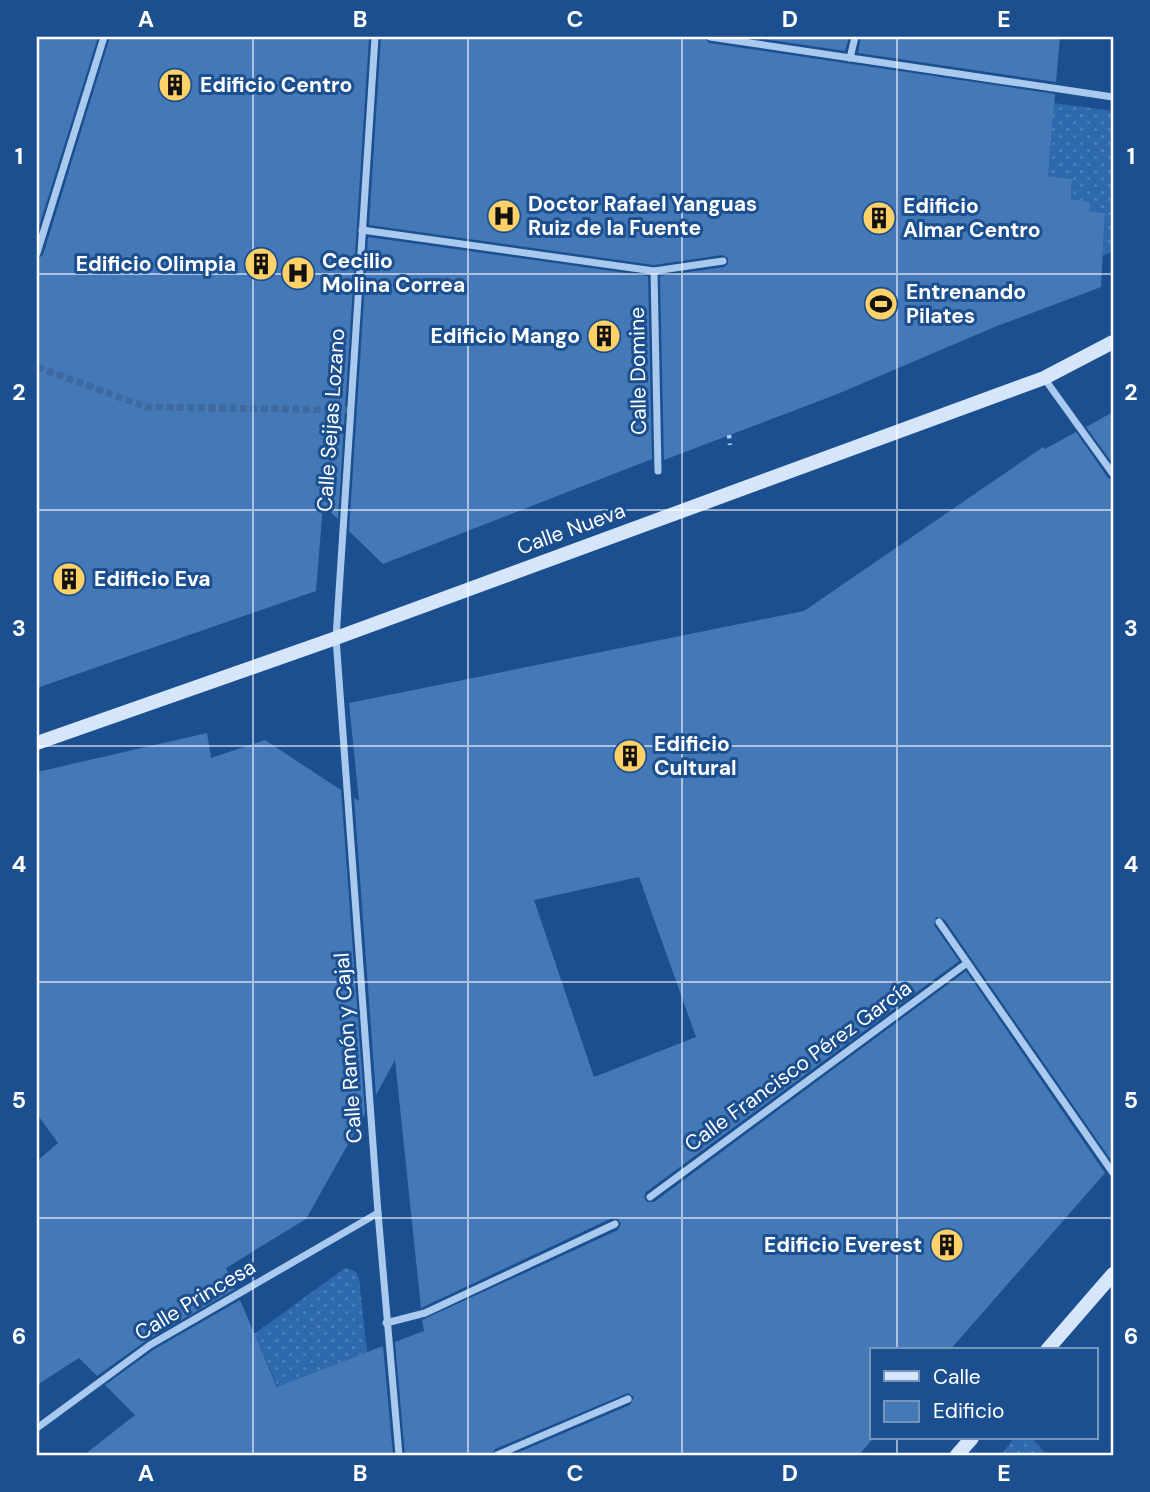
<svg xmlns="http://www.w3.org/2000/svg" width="1150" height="1492" viewBox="0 0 1150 1492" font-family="'DM Sans',sans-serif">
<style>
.grass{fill:url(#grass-dots)}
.building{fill:#4478b7;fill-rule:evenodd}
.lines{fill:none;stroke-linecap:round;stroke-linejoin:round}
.street-tunnel{stroke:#3d69a0;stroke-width:7;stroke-dasharray:7 3.5;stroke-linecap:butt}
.path{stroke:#a9c9ee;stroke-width:4.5;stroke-dasharray:3.5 5;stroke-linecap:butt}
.street{stroke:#a9c9ee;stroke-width:7}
.secondary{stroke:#d6e6fa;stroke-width:14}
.grid{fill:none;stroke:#fff;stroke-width:2;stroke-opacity:0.55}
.labels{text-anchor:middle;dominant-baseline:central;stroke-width:6;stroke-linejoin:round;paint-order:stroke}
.poi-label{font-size:21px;font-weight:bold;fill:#fff;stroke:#1b4f8f;text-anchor:start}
.street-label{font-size:21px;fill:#fff;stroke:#1b4f8f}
.neatline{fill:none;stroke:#fff;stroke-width:2.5}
.grid-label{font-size:23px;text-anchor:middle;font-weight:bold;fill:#fff}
</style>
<defs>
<pattern id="grass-dots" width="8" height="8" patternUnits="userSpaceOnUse" patternTransform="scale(1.75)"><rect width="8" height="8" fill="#2e69ad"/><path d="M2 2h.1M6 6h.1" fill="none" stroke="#4d80b9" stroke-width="1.8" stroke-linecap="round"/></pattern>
</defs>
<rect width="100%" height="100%" fill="#1b4f8f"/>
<g class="grass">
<path d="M 1054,103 L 1113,111 L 1113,251 L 1103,256 L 1105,213 L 1089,211 L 1089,202 L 1071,199 L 1072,179 L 1048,176 Z"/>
<path d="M 345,1268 L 355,1271 L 359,1278 L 367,1352 L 278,1387 L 254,1334 Z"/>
<path d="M 1014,1438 L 1032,1438 L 1047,1455 L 1001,1455 Z"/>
</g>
<g class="building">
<path d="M 37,37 L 98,37 L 37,233 Z"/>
<path d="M 110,37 L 369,37 L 338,519 L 323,505 L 316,591 L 37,688 L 37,259 L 43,255 Z"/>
<path d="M 381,37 L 704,37 L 709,43 L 1055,94 L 1048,176 L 1072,179 L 1071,199 L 1089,202 L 1089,211 L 1105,213 L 1101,287 L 997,326 L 835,395 L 664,460 L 660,276 L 724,267 L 728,264 L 728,258 L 722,255 L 654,265 L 369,225 Z"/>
<path d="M 750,37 L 849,37 L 845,51 Z"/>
<path d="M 861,37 L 1060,37 L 1056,82 L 858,53 Z"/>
<path d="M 368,237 L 648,276 L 652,459 L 383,564 L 349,531 Z"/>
<path d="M 1113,412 L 1113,464 L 1086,427 Z"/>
<path d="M 1076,432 L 1108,478 L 1113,480 L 1113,1163 L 944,919 L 936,917 L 934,925 L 959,961 L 646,1192 L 644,1197 L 647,1202 L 654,1202 L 966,971 L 1105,1173 L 950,1350 L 872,1350 L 872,1440 L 859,1455 L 512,1455 L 630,1405 L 634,1397 L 628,1393 L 495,1449 L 491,1455 L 405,1455 L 395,1342 L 424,1331 L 422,1320 L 618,1230 L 621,1224 L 618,1219 L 612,1218 L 421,1308 L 395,1060 L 376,1095 L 354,798 L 359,801 L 349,703 L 804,611 L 1043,447 L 1045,449 ZM 639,877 L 696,1037 L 594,1077 L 534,900 Z"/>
<path d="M 207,733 L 211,758 L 265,740 L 341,790 L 365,1114 L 306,1219 L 226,1268 L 235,1289 L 147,1340 L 97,1376 L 79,1358 L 37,1385 L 37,1161 L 58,1143 L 37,1114 L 37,772 Z"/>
<path d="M 240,1300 L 277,1387 L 383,1346 L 393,1455 L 84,1455 L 135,1415 L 105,1385 L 153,1350 Z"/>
</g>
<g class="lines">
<path class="street-tunnel" d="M 37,367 L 146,407 L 349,410"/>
<path class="path" d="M 729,435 L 730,445"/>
<g class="street">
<path d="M 375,37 L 336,638 L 378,1213 L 399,1455"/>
<path d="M 710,37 L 1113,97"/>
<path d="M 850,58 L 855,37"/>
<path d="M 362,230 L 654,271 L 723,261"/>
<path d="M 37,253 L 104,37"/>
<path d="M 654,271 L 658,471"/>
<path d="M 1044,378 L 1113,474"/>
<path d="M 939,922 L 1113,1173"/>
<path d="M 650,1197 L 967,963"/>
<path d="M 386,1323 L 425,1313 L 615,1224"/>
<path d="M 37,1428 L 150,1345 L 378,1213"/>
<path d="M 497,1455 L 628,1399"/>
</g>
<g class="secondary">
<path d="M 37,743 L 336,638 L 1044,378 L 1113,342"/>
<path d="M 1047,1350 L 1113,1274"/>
<path d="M 957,1455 L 972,1438"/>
</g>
</g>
<path class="grid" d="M 253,37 L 253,1455M 468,37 L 468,1455M 682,37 L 682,1455M 897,37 L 897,1350M 37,274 L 1113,274M 37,510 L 1113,510M 37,746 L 1113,746M 37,982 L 1113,982M 37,1218 L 1113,1218M 897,1438 L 897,1455"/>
<defs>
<symbol id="building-disc" viewBox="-11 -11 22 22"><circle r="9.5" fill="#ffd166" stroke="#1b4f8f"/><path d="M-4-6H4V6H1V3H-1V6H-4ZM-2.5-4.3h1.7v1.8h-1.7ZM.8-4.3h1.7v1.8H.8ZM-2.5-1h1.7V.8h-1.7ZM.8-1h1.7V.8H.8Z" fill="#111"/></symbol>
<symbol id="hospital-disc" viewBox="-11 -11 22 22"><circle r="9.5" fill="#ffd166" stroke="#1b4f8f"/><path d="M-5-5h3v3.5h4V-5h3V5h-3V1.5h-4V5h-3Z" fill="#111"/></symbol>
<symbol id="stadium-disc" viewBox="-11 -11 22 22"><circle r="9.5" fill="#ffd166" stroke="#1b4f8f"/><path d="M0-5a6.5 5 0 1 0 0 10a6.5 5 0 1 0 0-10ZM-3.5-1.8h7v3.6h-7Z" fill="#111"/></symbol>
</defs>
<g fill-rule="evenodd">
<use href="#building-disc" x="156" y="66" width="38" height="38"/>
<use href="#hospital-disc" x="485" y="197" width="38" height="38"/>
<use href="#building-disc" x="860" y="199" width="38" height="38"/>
<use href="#building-disc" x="242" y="245" width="38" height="38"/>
<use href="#hospital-disc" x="279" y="254" width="38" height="38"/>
<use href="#stadium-disc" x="862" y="285" width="38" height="38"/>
<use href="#building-disc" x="585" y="317" width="38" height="38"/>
<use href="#building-disc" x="50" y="560" width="38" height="38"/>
<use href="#building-disc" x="611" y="737" width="38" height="38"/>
<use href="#building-disc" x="928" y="1226" width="38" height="38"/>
</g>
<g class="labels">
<g class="poi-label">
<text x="200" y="85">Edificio Centro</text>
<text x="528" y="204">Doctor Rafael Yanguas<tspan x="528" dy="24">Ruiz de la Fuente</tspan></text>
<text x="903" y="206">Edificio<tspan x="903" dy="24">Almar Centro</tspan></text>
<text x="322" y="261">Cecilio<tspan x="322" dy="24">Molina Correa</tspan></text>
<text x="236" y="264" text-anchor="end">Edificio Olimpia</text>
<text x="906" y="292">Entrenando<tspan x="906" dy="24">Pilates</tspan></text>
<text x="580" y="336" text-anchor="end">Edificio Mango</text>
<text x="94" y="579">Edificio Eva</text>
<text x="654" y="744">Edificio<tspan x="654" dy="24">Cultural</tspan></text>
<text x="922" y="1245" text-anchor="end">Edificio Everest</text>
</g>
<g class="street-label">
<text transform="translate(638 371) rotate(-91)">Calle Domine</text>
<text transform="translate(331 420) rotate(-86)">Calle Seijas Lozano</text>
<text transform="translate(571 529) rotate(-20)">Calle Nueva</text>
<text transform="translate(348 1048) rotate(-94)">Calle Ramón y Cajal</text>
<text transform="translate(798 1066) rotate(-36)">Calle Francisco Pérez García</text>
<text transform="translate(195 1300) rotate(-31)">Calle Princesa</text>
</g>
</g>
<rect width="1150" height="1492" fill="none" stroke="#1b4f8f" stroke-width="77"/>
<rect x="870" y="1348" width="228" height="91" fill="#1b4f8f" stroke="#7695bc" stroke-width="2"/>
<rect x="884" y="1371" width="35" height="10" fill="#d6e6fa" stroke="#7695bc" stroke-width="2"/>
<text x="933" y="1384" font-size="21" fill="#ffffff">Calle</text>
<rect x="884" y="1401" width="35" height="21" fill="#4478b7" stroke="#7695bc" stroke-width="2"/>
<text x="933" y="1418" font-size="21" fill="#ffffff">Edificio</text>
<rect x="38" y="38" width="1074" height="1416" class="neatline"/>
<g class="grid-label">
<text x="146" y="27">A</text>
<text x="360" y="27">B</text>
<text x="575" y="27">C</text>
<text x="790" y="27">D</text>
<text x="1004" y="27">E</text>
<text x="19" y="164">1</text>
<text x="1131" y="164">1</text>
<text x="19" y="400">2</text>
<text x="1131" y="400">2</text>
<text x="19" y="636">3</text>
<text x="1131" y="636">3</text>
<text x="19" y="872">4</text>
<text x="1131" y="872">4</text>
<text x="19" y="1108">5</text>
<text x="1131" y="1108">5</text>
<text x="19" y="1344">6</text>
<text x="1131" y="1344">6</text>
<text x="146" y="1481">A</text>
<text x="360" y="1481">B</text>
<text x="575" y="1481">C</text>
<text x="790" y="1481">D</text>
<text x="1004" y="1481">E</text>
</g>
</svg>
